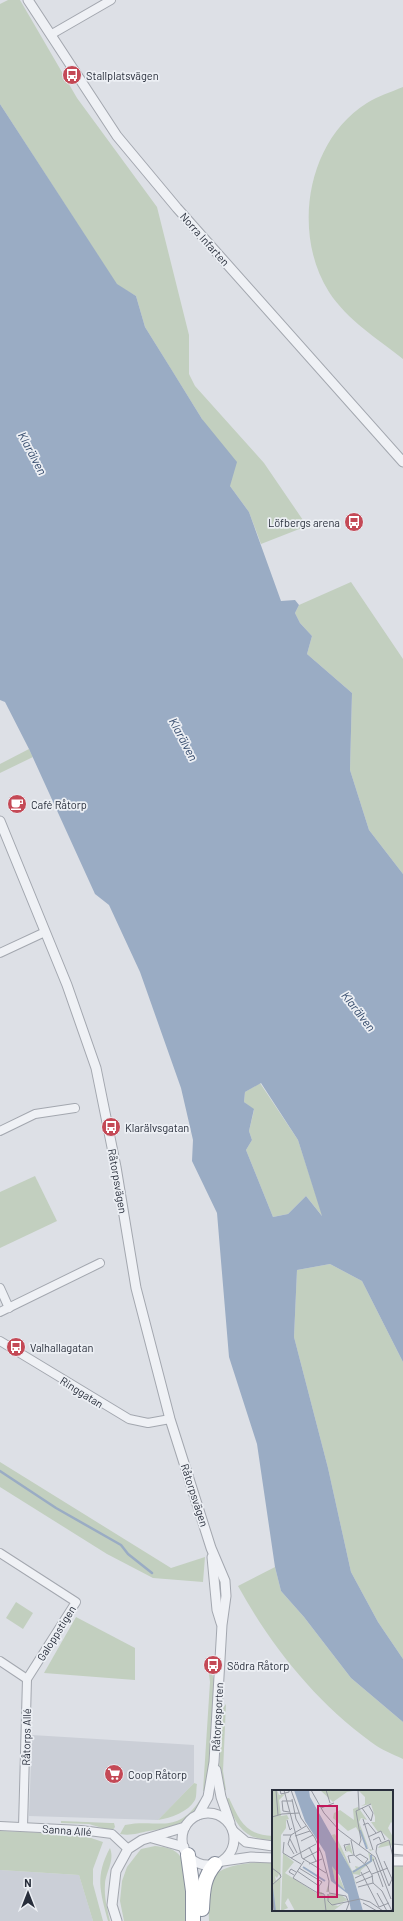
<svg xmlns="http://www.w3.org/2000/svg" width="403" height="1921" viewBox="0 0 403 1921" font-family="Barlow,sans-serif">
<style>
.built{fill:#cbcfd7}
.green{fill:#c2cfbf}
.water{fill:#9aacc4;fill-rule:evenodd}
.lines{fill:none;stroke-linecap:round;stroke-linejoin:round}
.stream{stroke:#9aacc4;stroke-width:2.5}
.minor-casing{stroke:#a3a7af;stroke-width:10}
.tertiary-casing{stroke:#a3a7af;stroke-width:11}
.motorway-casing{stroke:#868d9b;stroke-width:16}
.minor{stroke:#eff1f5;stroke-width:8}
.tertiary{stroke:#eff1f5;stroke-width:9}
.motorway{stroke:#fff;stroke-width:14}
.labels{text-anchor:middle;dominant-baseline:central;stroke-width:3.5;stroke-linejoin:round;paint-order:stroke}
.poi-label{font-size:11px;fill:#282e3b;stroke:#eceff4;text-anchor:start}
.street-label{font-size:11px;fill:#282e3b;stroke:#eceff4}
.water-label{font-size:12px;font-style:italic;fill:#354b6c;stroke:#eceff4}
.inset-river{fill:none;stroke:#9aacc4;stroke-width:2}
.inset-road{fill:none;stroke:#9599a2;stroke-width:1}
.view{fill:#c2185b;fill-opacity:0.15;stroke:#c2185b;stroke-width:2}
.inset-edge{fill:none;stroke:#282e3b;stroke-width:2}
</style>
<rect width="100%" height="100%" fill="#dde0e6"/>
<g class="built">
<path d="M 32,1735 L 194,1745 L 194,1783 L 158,1820 L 29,1816 Z"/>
<path d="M 0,1870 L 79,1875 L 93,1921 L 0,1921 Z"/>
</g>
<g class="green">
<path d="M 8,0 L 20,0 L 77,98 L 157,207 L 189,335 L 189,374 L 195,386 L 264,463 L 307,526 L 261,544 L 249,512 L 230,486 L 202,419 L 145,327 L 136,296 L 117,285 L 0,104 L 0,4 Z"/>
<path d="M 403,87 L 403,359 C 378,339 347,320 329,292 C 292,234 306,141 367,103 C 378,96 391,92 403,87 Z"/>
<path d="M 351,582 L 403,659 L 403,874 L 369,830 L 350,770 L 352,693 L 307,654 L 312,636 L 300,623 L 295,613 L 299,605 Z"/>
<path d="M 29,749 L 33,757 L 0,773 L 0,764 Z"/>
<path d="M 260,1083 L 298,1140 L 323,1217 L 306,1196 L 288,1214 L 273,1217 L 246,1150 L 252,1140 L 249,1131 L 254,1110 L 244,1102 L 245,1092 Z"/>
<path d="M 35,1176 L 57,1221 L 0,1248 L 0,1192 Z"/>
<path d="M 330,1264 L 362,1281 L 403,1362 L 403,1659 L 378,1622 L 351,1572 L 328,1468 L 294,1337 L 297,1270 Z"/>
<path d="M 0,1462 L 171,1568 L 205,1557 L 203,1582 L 153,1578 L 107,1554 L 0,1487 Z"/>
<path d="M 275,1567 L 281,1591 L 304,1617 L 351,1678 L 403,1722 L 403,1759 C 392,1754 380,1749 371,1742 C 315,1701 271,1646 238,1586 Z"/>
<path d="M 16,1602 L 33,1613 L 23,1629 L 6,1618 Z"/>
<path d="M 76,1617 L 135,1648 L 135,1680 L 44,1673 Z"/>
<path d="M 208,1667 L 210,1668 L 215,1682 L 207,1791 L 203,1791 L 210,1682 Z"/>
<path d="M 226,1704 L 223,1771 L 226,1790 L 223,1791 L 219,1769 L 223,1708 Z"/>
<path d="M 194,1783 L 197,1784 C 196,1788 197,1796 195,1800 C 188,1812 171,1818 158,1820 Z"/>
<path d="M 229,1798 C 240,1821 245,1835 273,1836 L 273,1840 C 242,1840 237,1824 225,1799 Z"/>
<path d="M 200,1800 L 204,1800 C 189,1823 175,1827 149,1831 C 138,1833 131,1836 120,1834 L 125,1825 C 157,1818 176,1836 200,1800 Z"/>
<path d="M 61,1821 L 110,1823 L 114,1823 L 115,1827 L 112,1831 L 89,1824 L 61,1823 Z"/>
<path d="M 0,1831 L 79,1834 L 103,1842 L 93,1869 L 93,1884 L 103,1921 L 93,1921 L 79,1875 L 0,1870 Z"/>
<path d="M 155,1846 C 162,1847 169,1847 176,1852 C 191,1862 188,1904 187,1921 L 124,1921 L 120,1901 L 122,1881 L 127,1867 L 141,1849 Z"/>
<path d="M 110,1848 C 115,1861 106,1871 105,1884 C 104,1897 107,1908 110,1921 L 108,1921 C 100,1891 95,1876 110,1848 Z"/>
<path d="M 261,1862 L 273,1862 L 273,1910 L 392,1910 L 392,1865 L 403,1865 L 403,1921 L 209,1921 C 209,1910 206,1897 208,1887 C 213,1865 243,1864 261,1862 Z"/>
</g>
<path class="water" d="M 0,104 L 117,284 L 136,296 L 145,327 L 173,372 L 202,419 L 237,462 L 230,486 L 249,512 L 281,601 L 295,600 L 299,605 L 295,613 L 300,623 L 312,636 L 307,654 L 352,693 L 350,770 L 369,830 L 403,874 L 403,1362 L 362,1281 L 330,1264 L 297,1270 L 294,1337 L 328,1468 L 351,1572 L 378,1622 L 403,1659 L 403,1722 L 351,1678 L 304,1617 L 281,1591 L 275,1567 L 257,1444 L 229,1357 L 217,1213 L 192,1161 L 193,1140 L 181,1088 L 140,972 L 109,905 L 95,894 L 29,749 L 5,702 L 0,700 ZM 261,1083 L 298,1140 L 322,1216 L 306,1196 L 288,1214 L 273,1217 L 246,1150 L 252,1140 L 249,1131 L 254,1109 L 244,1102 L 245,1092 Z"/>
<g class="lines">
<path class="stream" d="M 0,1471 L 56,1508 L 121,1545 L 128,1554 L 152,1573"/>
<defs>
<g id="minor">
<path d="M 52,34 L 111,0"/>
<path d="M 0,953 L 45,932"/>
<path d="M 0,1131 L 35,1114 L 75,1108"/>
<path d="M 0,1288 L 9,1308"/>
<path d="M 0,1312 L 100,1263"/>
<path d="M 0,1341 L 129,1419 L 148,1423 L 170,1419"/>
<path d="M 0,1553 L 76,1602 L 27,1679"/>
<path d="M 0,1661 L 27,1679 L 23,1827"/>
<path d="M 0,1826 L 81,1830 L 112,1834 L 128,1849"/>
</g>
<g id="tertiary">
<path d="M 28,0 L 117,136 L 177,208 L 403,462"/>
<path d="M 0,821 L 67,985 L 96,1068 L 116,1167 L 136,1288 L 170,1419 L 211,1548 L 225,1581 L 226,1596 L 222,1625 L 214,1762 L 208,1797 L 198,1815"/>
<path d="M 212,1557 L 217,1610 L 221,1623"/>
<path d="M 216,1770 L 221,1797 L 230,1823"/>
<circle cx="208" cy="1839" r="26"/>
<path d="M 233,1831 L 246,1842 L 273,1846"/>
<path d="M 152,1838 L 184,1847"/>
<path d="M 392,1849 L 403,1850"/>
<path d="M 223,1861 L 251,1857 L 273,1858"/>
<path d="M 392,1861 L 403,1861"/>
<path d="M 117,1921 L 112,1905 L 116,1871 L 128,1849 L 142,1840 L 185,1827"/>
</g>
<g id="motorway">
<path d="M 188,1855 L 193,1891 L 193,1921"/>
<path d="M 202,1909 C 203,1891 203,1878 215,1864"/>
</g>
</defs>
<use href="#minor" class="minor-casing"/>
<use href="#tertiary" class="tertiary-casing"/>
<use href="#motorway" class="motorway-casing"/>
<use href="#minor" class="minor"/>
<use href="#tertiary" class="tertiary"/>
<use href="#motorway" class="motorway"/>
</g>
<defs>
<symbol id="bus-disc" viewBox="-11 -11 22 22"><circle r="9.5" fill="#c44956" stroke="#eceff4"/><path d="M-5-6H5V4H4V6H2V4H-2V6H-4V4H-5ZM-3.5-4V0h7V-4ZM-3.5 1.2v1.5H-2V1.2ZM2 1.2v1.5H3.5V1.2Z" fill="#fff"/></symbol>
<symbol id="cafe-disc" viewBox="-11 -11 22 22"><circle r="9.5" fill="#c44956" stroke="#eceff4"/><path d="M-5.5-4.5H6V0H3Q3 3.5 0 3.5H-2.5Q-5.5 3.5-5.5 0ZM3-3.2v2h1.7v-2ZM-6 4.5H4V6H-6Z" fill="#fff"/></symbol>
<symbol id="supermarket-disc" viewBox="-11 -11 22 22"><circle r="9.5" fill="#c44956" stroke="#eceff4"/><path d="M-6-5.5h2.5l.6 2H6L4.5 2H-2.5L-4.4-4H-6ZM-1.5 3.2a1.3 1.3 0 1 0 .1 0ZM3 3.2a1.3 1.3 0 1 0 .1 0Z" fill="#fff"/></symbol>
</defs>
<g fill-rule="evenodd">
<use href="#bus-disc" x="61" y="64" width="22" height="22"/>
<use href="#bus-disc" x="343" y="511" width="22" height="22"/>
<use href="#cafe-disc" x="6" y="793" width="22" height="22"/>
<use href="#bus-disc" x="100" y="1116" width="22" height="22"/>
<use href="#bus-disc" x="5" y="1336" width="22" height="22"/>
<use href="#bus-disc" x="202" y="1654" width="22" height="22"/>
<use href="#supermarket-disc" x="103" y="1763" width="22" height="22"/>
</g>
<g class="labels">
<g class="poi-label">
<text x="86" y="75">Stallplatsvägen</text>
<text x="340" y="522" text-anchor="end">Löfbergs arena</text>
<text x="31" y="804">Café Råtorp</text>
<text x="125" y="1127">Klarälvsgatan</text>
<text x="30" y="1347">Valhallagatan</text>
<text x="227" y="1665">Södra Råtorp</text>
<text x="128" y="1774">Coop Råtorp</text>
</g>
<g class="street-label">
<text transform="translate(205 239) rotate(48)">Norra Infarten</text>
<text transform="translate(118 1181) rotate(80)">Råtorpsvägen</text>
<text transform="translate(82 1392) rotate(32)">Ringgatan</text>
<text transform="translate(195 1495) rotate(72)">Råtorpsvägen</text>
<text transform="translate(56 1633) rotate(-58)">Galoppstigen</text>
<text transform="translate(217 1717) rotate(-87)">Råtorpsporten</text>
<text transform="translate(26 1737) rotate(-89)">Råtorps Allé</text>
<text transform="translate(67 1830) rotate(4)">Sanna Allé</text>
</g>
<g class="water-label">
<text transform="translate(33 453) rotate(62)">Klarälven</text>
<text transform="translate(184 739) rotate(62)">Klarälven</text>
<text transform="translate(359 1011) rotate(52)">Klarälven</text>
</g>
</g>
<g transform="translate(272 1790)">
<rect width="121" height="121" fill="#dde0e6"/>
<path d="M 0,0 L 5,0 L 7,5 L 13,4 L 7,10 L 9,26 L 15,25 L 17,29 L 14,30 L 14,38 L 9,45 L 8,121 L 2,121 L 0,101 L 0,95 L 8,87 L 7,84 L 5,88 L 3,86 L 4,91 L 0,94 ZM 48,0 L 81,0 L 81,1 L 75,2 L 61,12 ZM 86,0 L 121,0 L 121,34 L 119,32 L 116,38 L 121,47 L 121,58 L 119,55 L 106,58 L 110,52 L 118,51 L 119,54 L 118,50 L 109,41 L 106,42 L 99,32 L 103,32 L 103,27 L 99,14 L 89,16 L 93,14 L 93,7 ZM 86,17 L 95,30 L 89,28 L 87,32 L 97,59 L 101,60 L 98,61 L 84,37 L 76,41 L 61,28 L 62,23 L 68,20 L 82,30 L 81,19 ZM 63,44 L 72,63 L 75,61 L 73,57 L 78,54 L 81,65 L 77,61 L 72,63 L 80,81 L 84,79 L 83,76 L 87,77 L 98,71 L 96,62 L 103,69 L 89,80 L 88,85 L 81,84 L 85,96 L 72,67 L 64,56 L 60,45 ZM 11,63 L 22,72 L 13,83 L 44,103 L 49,102 L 54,102 L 56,95 L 58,103 L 65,103 L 58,103 L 57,102 L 56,100 L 55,102 L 50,102 L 52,109 L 54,104 L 55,108 L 57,104 L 69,105 L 76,110 L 62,115 L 66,116 L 69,114 L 73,112 L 61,121 L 23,121 L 16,108 L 13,113 L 16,118 L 9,121 ZM 60,76 L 63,77 L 73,100 L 63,91 Z" fill="#c2cfbf"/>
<path d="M 22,0 L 37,0 L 38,7 L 80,82 L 91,121 L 79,121 L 76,104 L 59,91 L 53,62 L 33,31 ZM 60,76 L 68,86 L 73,100 L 63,91 Z" fill="#9aacc4" fill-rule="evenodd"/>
<path class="inset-river" d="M 88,40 L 95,59M 31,77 L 53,91M 81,82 L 99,71 L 99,65M 0,98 L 3,121"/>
<path class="inset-road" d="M 4,0 L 6,25M 8,0 L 9,4 L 17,2 L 17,0M 12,0 L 30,68 L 54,83M 19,0 L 29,28 L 43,48 L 50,65 L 57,91 L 56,102M 39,0 L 52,23 L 67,40 L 103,67 L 119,109M 54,0 L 58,13M 86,0 L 87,19M 20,9 L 24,29 L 29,38M 49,18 L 62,13M 90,18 L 99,31 L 101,23 L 97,16M 17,22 L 11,21 L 10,11 L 20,11M 0,27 L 10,24 L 27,23M 91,29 L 101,60M 15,30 L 18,40 L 20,38M 91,35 L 96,33 L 104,43M 11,45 L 19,45 L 34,36M 19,45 L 16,54 L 22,64M 23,46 L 38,41M 96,47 L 109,41 L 113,50M 18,49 L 25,63M 79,50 L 82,65 L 95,76 L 100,85 L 101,93 L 110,101 L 120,121M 101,50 L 107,47 L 109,52M 29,51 L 41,45M 12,52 L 11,63 L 29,74M 87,55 L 89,50 L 84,21 L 99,14M 37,57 L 44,71M 74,61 L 72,55 L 78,54M 84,66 L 88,64 L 96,69 L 93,73M 19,68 L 44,54M 31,69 L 48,60M 101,69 L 111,97M 32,71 L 21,88 L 44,102 L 52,104M 112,71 L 120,89 L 117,96M 78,73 L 76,66 L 82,65M 37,74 L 50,69M 0,78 L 8,84 L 9,87 L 0,95M 27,78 L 50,92 L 47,96M 25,81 L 47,96 L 47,103M 89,82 L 107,117 L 117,113M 100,84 L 116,78M 22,85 L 17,82 L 19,79 L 24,82M 83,88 L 98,81M 84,93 L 101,86M 117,96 L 104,62 L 105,55 L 117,50 L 121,67M 86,97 L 101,93M 0,102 L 2,121M 57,103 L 74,106 L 77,113 L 74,121M 105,103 L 115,121M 52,104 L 54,121M 56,104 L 56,111 L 60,115 L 88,109 L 98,112 L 111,121M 91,113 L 105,121"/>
<path class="view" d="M 46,16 L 65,16 L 65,107 L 46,107 Z"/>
<rect width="121" height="121" class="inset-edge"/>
</g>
<g transform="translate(28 1893)" stroke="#eceff4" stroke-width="3" paint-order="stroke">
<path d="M0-3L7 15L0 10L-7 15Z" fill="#282e3b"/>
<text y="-6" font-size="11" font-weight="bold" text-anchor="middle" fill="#282e3b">N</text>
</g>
</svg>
